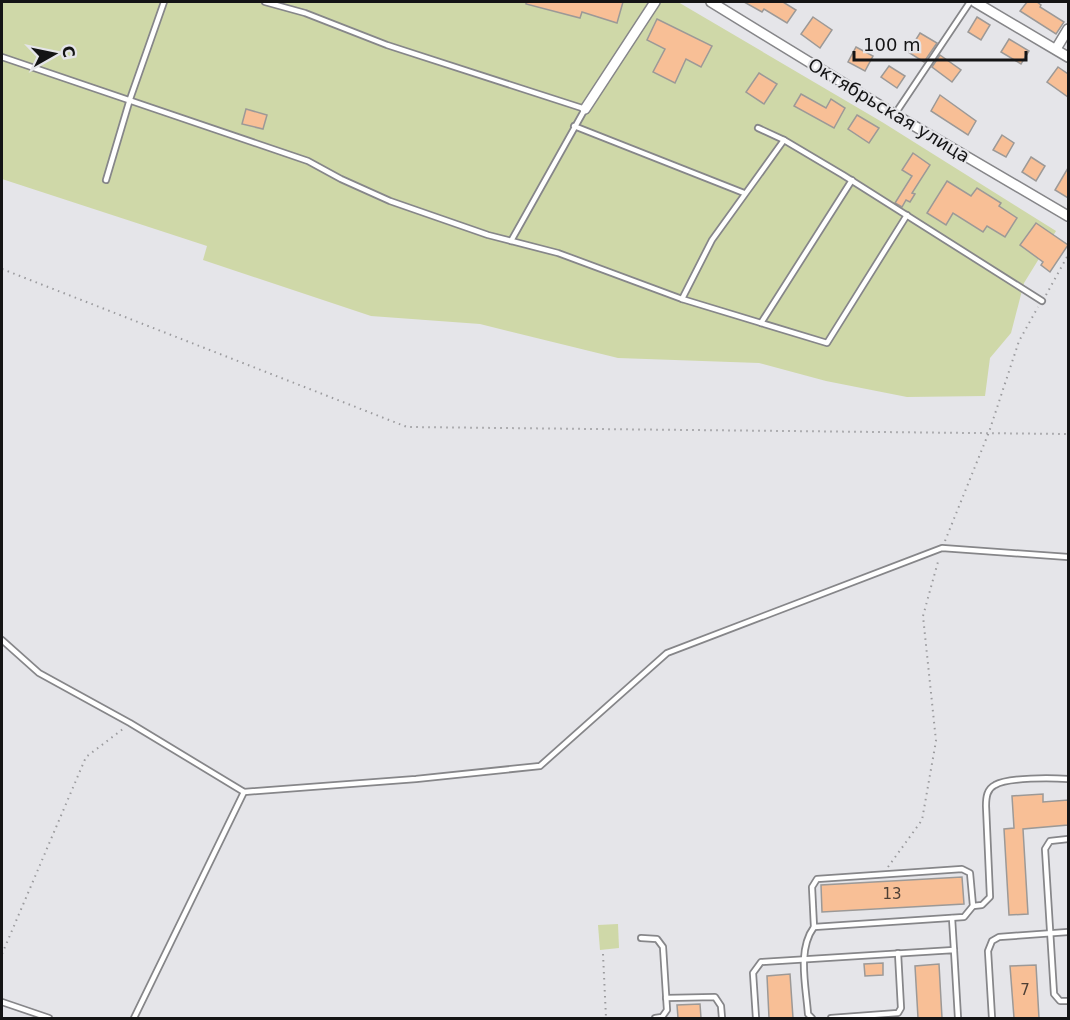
<svg xmlns="http://www.w3.org/2000/svg" width="1070" height="1020" viewBox="0 0 1070 1020" font-family="'DejaVu Sans',sans-serif">
<style>
.green{fill:#cfd8a8}
.building{fill:#f8bf96;stroke:#9c9997;stroke-width:1.5}
.lines{fill:none;stroke-linecap:round;stroke-linejoin:round}
.service-casing{stroke:#868689;stroke-width:8}
.minor-casing{stroke:#868689;stroke-width:12}
.path{stroke:#9b9b9e;stroke-width:2;stroke-dasharray:1.5 4.5;stroke-linecap:butt}
.service{stroke:#fff;stroke-width:4.5}
.minor{stroke:#fff;stroke-width:9}
.labels{text-anchor:middle;dominant-baseline:central;stroke-width:4.5;stroke-linejoin:round;paint-order:stroke}
.number-label{font-size:15px;fill:#4d3f35}
.street-label{font-size:18px;fill:#141415;stroke:#e5e5e9}
</style>
<rect width="100%" height="100%" fill="#e5e5e9"/>
<g class="green">
<path d="M 2,2 L 678,2 L 882,122 L 1056,231 L 1024,283 L 1011,333 L 990,358 L 985,396 L 907,397 L 826,381 L 759,363 L 618,358 L 480,324 L 371,316 L 203,260 L 207,246 L 2,179 Z"/>
<path d="M 618,924 L 619,948 L 600,950 L 598,925 Z"/>
</g>
<g class="building">
<path d="M 526,2 L 623,2 L 617,23 L 582,12 L 580,18 L 526,4 Z"/>
<path d="M 744,2 L 783,2 L 796,10 L 787,23 L 764,9 L 762,12 Z"/>
<path d="M 1027,2 L 1037,2 L 1041,5 L 1040,7 L 1064,22 L 1056,34 L 1020,11 Z"/>
<path d="M 813,17 L 832,30 L 820,48 L 801,34 Z"/>
<path d="M 977,17 L 990,25 L 981,40 L 968,32 Z"/>
<path d="M 657,19 L 712,46 L 701,67 L 686,59 L 675,83 L 653,72 L 665,49 L 647,40 Z"/>
<path d="M 920,33 L 937,43 L 924,62 L 908,52 Z"/>
<path d="M 1009,39 L 1029,51 L 1021,64 L 1001,52 Z"/>
<path d="M 856,47 L 873,56 L 865,71 L 848,62 Z"/>
<path d="M 940,55 L 961,70 L 952,82 L 932,67 Z"/>
<path d="M 889,66 L 905,76 L 897,88 L 881,77 Z"/>
<path d="M 1058,67 L 1068,74 L 1068,97 L 1047,82 Z"/>
<path d="M 759,73 L 777,84 L 764,104 L 746,92 Z"/>
<path d="M 801,94 L 826,108 L 831,99 L 845,108 L 834,128 L 794,106 Z"/>
<path d="M 940,95 L 976,121 L 968,135 L 931,111 Z"/>
<path d="M 246,109 L 267,115 L 263,129 L 242,124 Z"/>
<path d="M 857,115 L 879,128 L 869,143 L 848,129 Z"/>
<path d="M 1002,135 L 1014,143 L 1006,157 L 993,150 Z"/>
<path d="M 913,153 L 930,165 L 912,193 L 915,194 L 910,202 L 906,200 L 902,207 L 895,203 L 912,176 L 902,170 Z"/>
<path d="M 1031,157 L 1045,166 L 1036,181 L 1022,172 Z"/>
<path d="M 1068,168 L 1068,198 L 1055,190 Z"/>
<path d="M 947,181 L 971,196 L 977,188 L 1001,203 L 999,206 L 1017,218 L 1005,237 L 987,226 L 983,232 L 953,213 L 946,225 L 927,213 Z"/>
<path d="M 1036,223 L 1068,245 L 1050,272 L 1041,265 L 1043,262 L 1020,245 Z"/>
<path d="M 1043,794 L 1043,802 L 1068,800 L 1068,825 L 1023,829 L 1028,914 L 1009,915 L 1004,829 L 1014,828 L 1012,796 Z"/>
<path d="M 962,877 L 964,904 L 822,912 L 821,885 Z"/>
<path d="M 883,963 L 883,975 L 865,976 L 864,964 Z"/>
<path d="M 939,964 L 942,1018 L 918,1018 L 915,966 Z"/>
<path d="M 1036,965 L 1039,1018 L 1014,1018 L 1010,966 Z"/>
<path d="M 790,974 L 793,1018 L 769,1018 L 767,976 Z"/>
<path d="M 700,1004 L 701,1018 L 678,1018 L 677,1005 Z"/>
</g>
<g class="lines">
<defs>
<g id="service">
<path d="M 265,2 L 305,13 L 387,45 L 585,109 L 511,241"/>
<path d="M 2,57 L 308,161 L 341,179 L 390,201 L 488,235 L 558,253 L 682,299 L 827,343 L 907,215"/>
<path d="M 895,114 L 970,2"/>
<path d="M 574,126 L 744,193"/>
<path d="M 758,128 L 784,140 L 843,175 L 1042,301"/>
<path d="M 106,180 L 130,99 L 164,2"/>
<path d="M 682,299 L 712,240 L 784,140"/>
<path d="M 761,323 L 852,180"/>
<path d="M 2,640 L 39,673 L 130,723 L 244,792 L 416,779 L 540,766 L 667,653 L 942,548 L 1068,557"/>
<path d="M 1068,839 L 1050,841 L 1045,849 L 1054,994 L 1060,1001 L 1068,1001"/>
<path d="M 962,869 L 970,873 L 973,906 L 964,917 L 814,927 L 812,887 L 817,879 Z"/>
<path d="M 973,906 L 982,905 L 990,897 L 986,806 C 986,797 987,789 995,785 C 1008,777 1053,778 1068,779"/>
<path d="M 952,918 L 954,950"/>
<path d="M 641,938 L 657,939 L 663,947 L 667,1010 L 662,1017 L 655,1018"/>
<path d="M 666,998 L 715,997 L 721,1006 L 722,1018"/>
<path d="M 2,1002 L 49,1018"/>
<path d="M 134,1018 L 244,792"/>
<path d="M 756,1018 L 753,973 L 761,962 L 954,950 L 958,1018"/>
<path d="M 812,1018 L 808,1014 C 806,986 797,950 814,927"/>
<path d="M 831,1018 L 898,1013 L 901,1008 L 898,953"/>
<path d="M 992,1018 L 988,951 L 992,941 L 999,937 L 1068,932"/>
</g>
<g id="minor">
<path d="M 711,2 L 894,114 L 1068,216"/>
<path d="M 975,2 L 1068,57"/>
<path d="M 1056,49 L 1068,29"/>
<path d="M 585,109 L 655,2"/>
</g>
</defs>
<use href="#service" class="service-casing"/>
<use href="#minor" class="minor-casing"/>
<g class="path">
<path d="M 2,269 L 407,427 L 1068,434"/>
<path d="M 1046,295 L 1068,255"/>
<path d="M 945,541 L 989,432 L 1019,341 L 1038,307"/>
<path d="M 888,867 L 922,820 L 936,741 L 923,616 L 939,558"/>
<path d="M 2,954 L 86,757 L 123,729"/>
<path d="M 603,954 L 606,1018"/>
</g>
<use href="#service" class="service"/>
<use href="#minor" class="minor"/>
</g>
<g class="labels">
<g class="number-label">
<text x="892" y="894">13</text>
<text x="1025" y="990">7</text>
</g>
<g class="street-label">
<text transform="translate(889 110) rotate(31)">Октябрьская улица</text>
</g>
</g>
<rect width="1070" height="1020" fill="none" stroke="#141415" stroke-width="6"/>
<g transform="translate(54 54) rotate(81)" stroke="#e5e5e9" stroke-width="4.5" paint-order="stroke">
<path d="M0-4.5L10 22L0 15L-10 22Z" fill="#141415"/>
<text y="-9" font-size="16" font-weight="bold" text-anchor="middle" fill="#141415">С</text>
</g>
<path d="M854 51v9h172v-9" fill="none" stroke="#141415" stroke-width="3"/>
<text x="863" y="51" font-size="18" fill="#141415" stroke="#e5e5e9" stroke-width="4.5" paint-order="stroke">100 m</text>
</svg>
